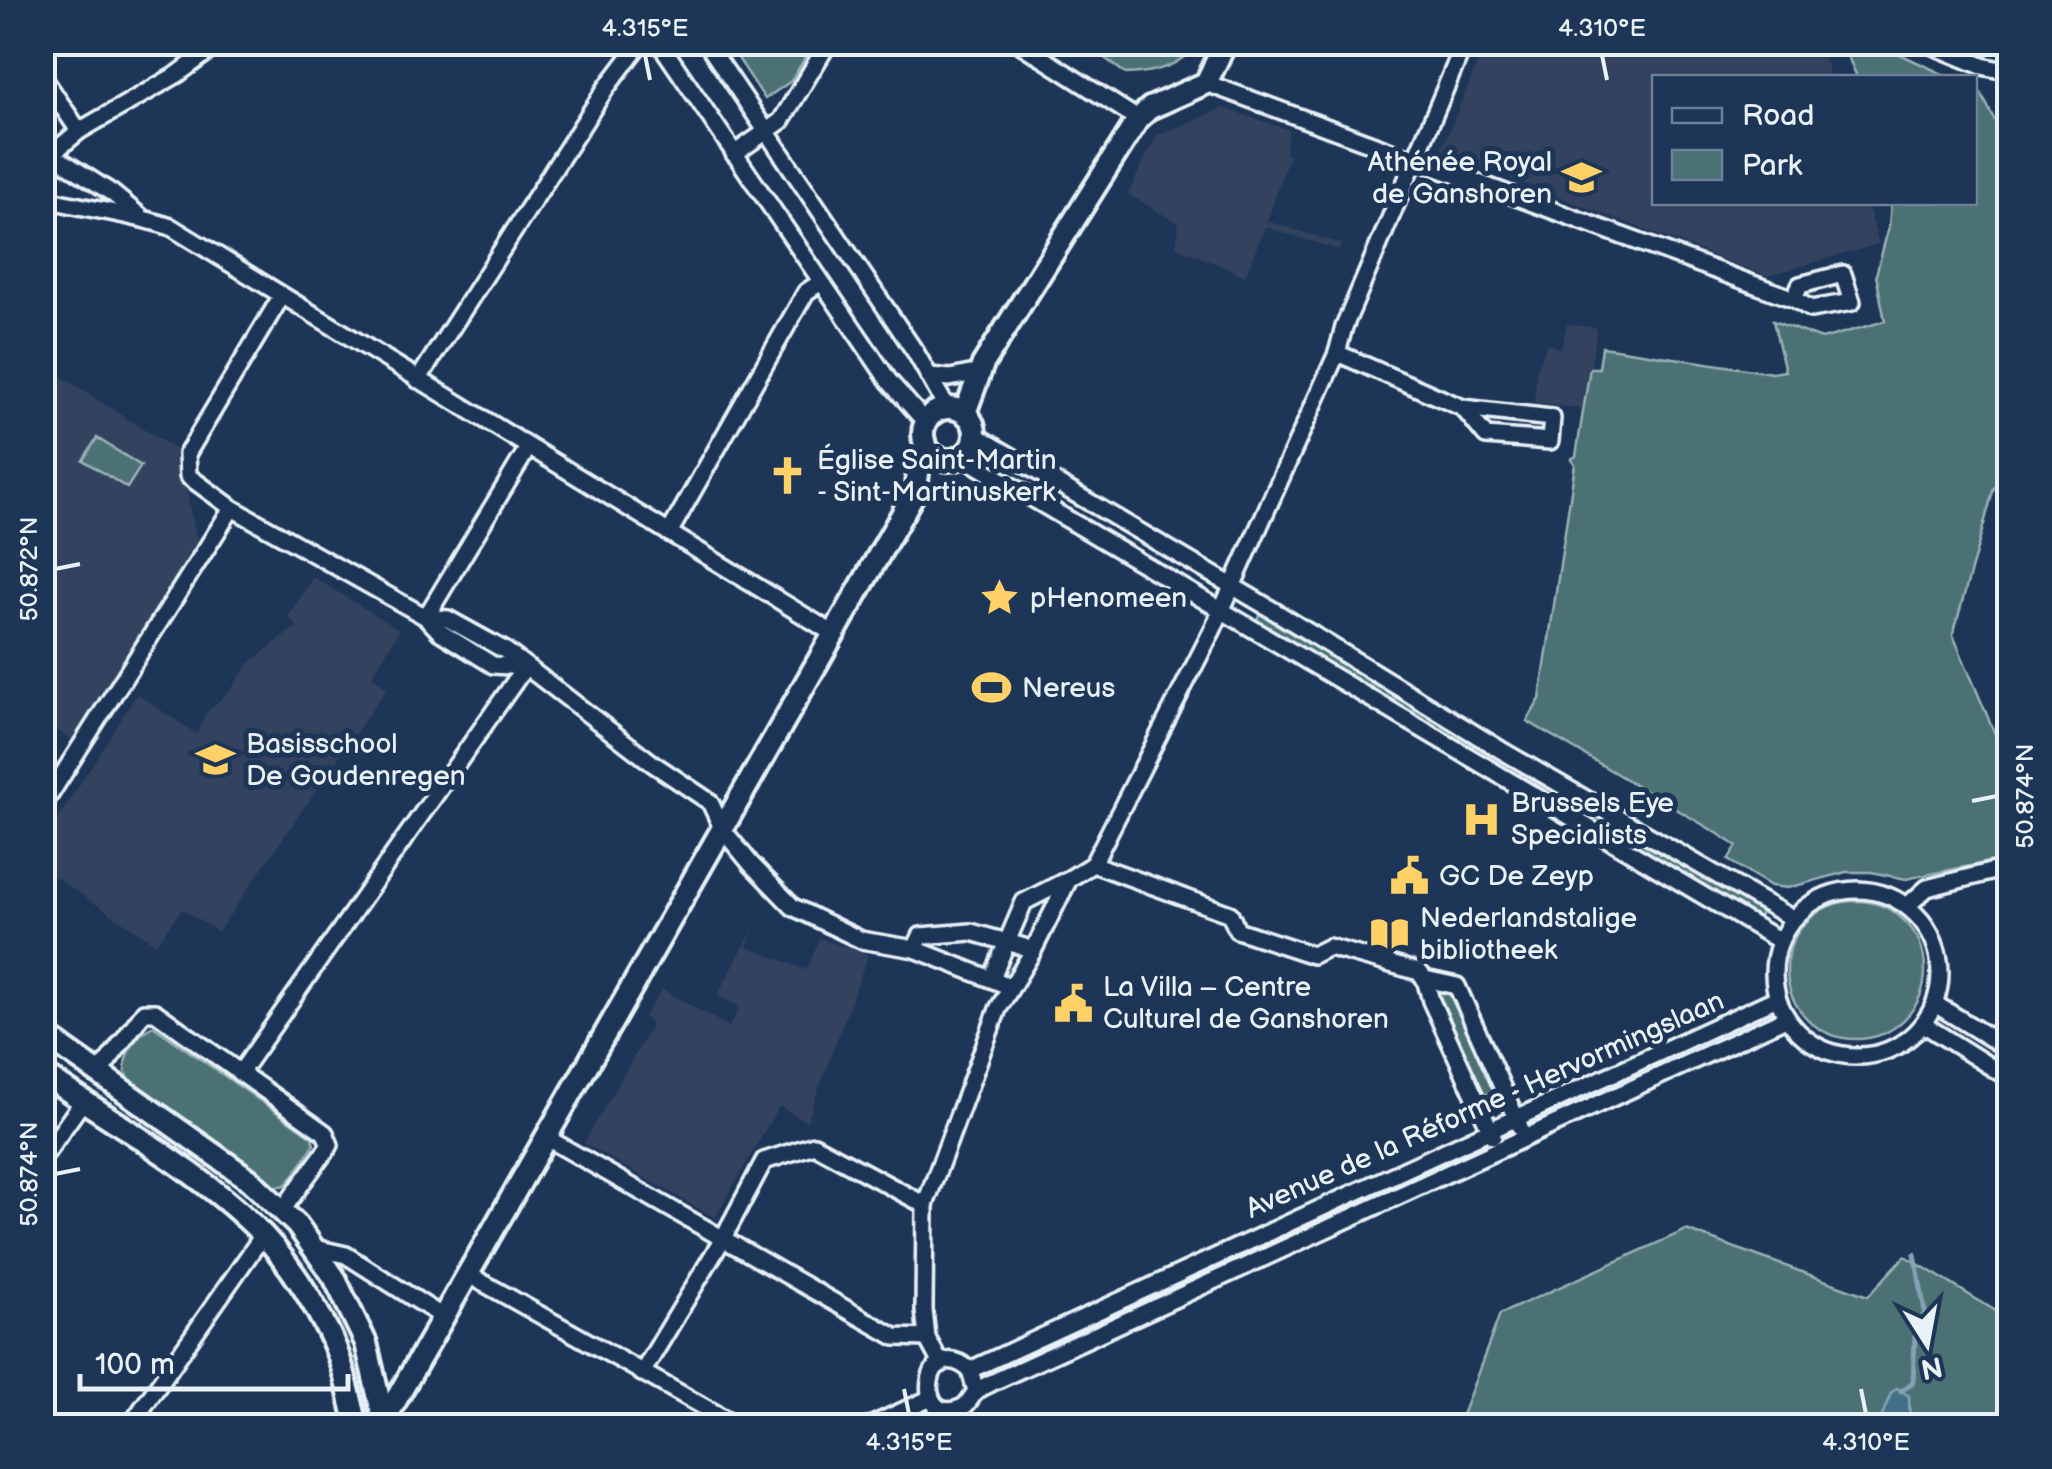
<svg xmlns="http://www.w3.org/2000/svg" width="2052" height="1469" viewBox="0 0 2052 1469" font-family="'Balsamiq Sans',sans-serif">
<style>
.built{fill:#32425e}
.green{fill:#4b7174;stroke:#9ab1b6;stroke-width:2.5}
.water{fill:#426e87;stroke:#84a2b4;stroke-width:2.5}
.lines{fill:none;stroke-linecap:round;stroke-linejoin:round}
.stream{stroke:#84a2b4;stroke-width:5}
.street-casing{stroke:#e8f1f8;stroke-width:22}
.secondary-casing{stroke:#e8f1f8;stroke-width:28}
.street{stroke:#1d3557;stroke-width:15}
.secondary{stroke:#1d3557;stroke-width:20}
.ticks{fill:none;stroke:#e8f1f8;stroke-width:4}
.labels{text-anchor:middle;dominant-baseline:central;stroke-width:10;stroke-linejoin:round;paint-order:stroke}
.poi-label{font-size:28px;fill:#e8f1f8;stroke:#1d3557;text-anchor:start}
.street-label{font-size:28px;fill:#e8f1f8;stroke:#1d3557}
.neatline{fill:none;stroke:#e8f1f8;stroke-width:4}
.ticks-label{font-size:25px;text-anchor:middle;fill:#e8f1f8}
</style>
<rect width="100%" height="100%" fill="#1d3557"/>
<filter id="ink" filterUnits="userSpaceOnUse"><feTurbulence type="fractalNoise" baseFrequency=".01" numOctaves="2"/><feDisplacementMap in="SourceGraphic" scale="20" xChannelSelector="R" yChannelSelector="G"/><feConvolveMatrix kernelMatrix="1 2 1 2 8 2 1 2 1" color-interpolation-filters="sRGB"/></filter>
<g filter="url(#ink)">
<g class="built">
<path d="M 1486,43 L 1820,43 L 1830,77 L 1654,78 L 1654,202 L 1867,203 L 1879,244 L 1767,276 L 1445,154 L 1441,150 Z"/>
<path d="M 1223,108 L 1289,130 L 1285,153 L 1289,155 L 1267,221 L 1341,244 L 1339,250 L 1265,227 L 1245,276 L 1176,247 L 1179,224 L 1128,194 L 1156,136 Z"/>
<path d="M 1567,324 L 1597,328 L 1584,409 L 1534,403 L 1537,368 L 1547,343 L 1561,348 Z"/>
<path d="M 43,365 L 178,451 L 199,549 L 77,743 L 43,722 Z"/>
<path d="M 313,577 L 400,630 L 372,676 L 387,688 L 218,932 L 182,909 L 156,944 L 43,869 L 43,842 L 137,694 L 197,734 L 205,714 L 232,688 L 250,662 L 297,626 L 288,617 Z"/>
<path d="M 754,928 L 747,947 L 807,970 L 819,938 L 868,955 L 807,1122 L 779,1106 L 715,1218 L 584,1143 L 648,1032 L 651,1025 L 644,1016 L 661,991 L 660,988 L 729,1027 L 740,1007 L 717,995 Z"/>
</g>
<g class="green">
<path d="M 728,43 L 814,43 L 791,81 L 765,99 Z"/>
<path d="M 1099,43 L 1099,42 L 1198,43 C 1180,67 1154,73 1126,74 L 1094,50 Z"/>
<path d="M 1842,43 L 1876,43 L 1949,77 L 1857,77 Z"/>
<path d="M 1975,90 L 1981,93 L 2009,149 L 2010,474 L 1994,488 L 1953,635 L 2009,767 L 2009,858 L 1906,879 L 1871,872 L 1846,872 L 1788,888 L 1771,886 L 1728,860 L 1737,846 L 1717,833 L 1527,721 L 1540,699 L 1575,464 L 1571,459 L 1576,456 L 1590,368 L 1599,368 L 1602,347 L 1772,373 L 1785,371 L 1773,321 L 1822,339 L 1885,321 L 1876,275 L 1889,226 L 1891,203 L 1974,202 Z"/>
<path d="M 97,438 L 141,466 L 127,488 L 83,460 Z"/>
<path d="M 1261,612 L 1471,738 L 1474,746 L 1469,748 L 1255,622 Z"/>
<path d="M 1525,771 L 1762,911 L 1757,920 L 1521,780 L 1520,774 Z"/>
<circle cx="1856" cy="970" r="69"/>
<path d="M 1440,989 L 1449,992 L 1491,1085 L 1498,1089 L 1481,1097 L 1482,1090 L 1439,994 Z"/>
<path d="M 153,1026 L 312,1137 L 314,1145 L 289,1182 L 283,1186 L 274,1186 L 128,1078 C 118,1060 136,1035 153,1026 Z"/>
<path d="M 1686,1230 L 1868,1296 L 1905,1256 L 2009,1319 L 2009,1426 L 1458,1426 L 1500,1314 Z"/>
</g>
<path class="water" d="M 1897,1388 L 1909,1396 L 1910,1426 L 1878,1426 L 1891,1393 Z"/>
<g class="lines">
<path class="stream" d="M 1901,1391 L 1913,1382 L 1915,1337 L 1925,1312 L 1915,1254"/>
<defs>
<g id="street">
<path d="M 659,42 L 889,381 L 926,423"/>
<path d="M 706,42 L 916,353 L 947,408"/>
<path d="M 1017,42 L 1138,119"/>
<path d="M 1924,42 L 1982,66 L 2010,72"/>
<path d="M 42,76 L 79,131"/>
<path d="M 1206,83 L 1794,299"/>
<path d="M 45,150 L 112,193 L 140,216"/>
<path d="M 734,154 L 781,121 L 829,42"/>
<path d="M 42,162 L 79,131 L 178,74 L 221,42"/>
<path d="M 42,198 C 85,209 130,213 171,227 L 834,634"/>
<path d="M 1843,274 L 1852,302 L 1811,309 L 1794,299 L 1800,285 Z"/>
<path d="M 281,297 L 187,454 L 188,476 L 232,508 L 426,617 L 440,632 L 493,665 L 525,667"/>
<path d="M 1337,353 L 1463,408 L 1486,436 L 1550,441 L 1552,418 L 1463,408"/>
<path d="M 930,376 L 950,378 L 970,374"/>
<path d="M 418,380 L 606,88 L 641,42"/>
<path d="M 975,435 L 1261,603 L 1501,750 L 1793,919"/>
<path d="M 961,456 L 1780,941"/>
<path d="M 669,533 L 806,292 L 821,282"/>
<path d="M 426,617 L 448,619 L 506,651 L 652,763 L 710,802 L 723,830 L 751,864 L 793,907 L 861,940 L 915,949 L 1011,987"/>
<path d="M 426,617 L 528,448"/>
<path d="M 42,807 L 232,508"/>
<path d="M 1093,864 L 1230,914 L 1237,930 L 1313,955 L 1329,947 L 1419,972 L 1425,979 L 1457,986 L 1520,1127"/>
<circle cx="1857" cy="973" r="83"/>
<path d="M 1907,906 L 1927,888 L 2010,867"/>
<path d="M 915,949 L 921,936 L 971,932 L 1007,942 L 1024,902 L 1069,879"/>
<path d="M 994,973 L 1007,942 L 1024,947"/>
<path d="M 1425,979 L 1431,1001 L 1493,1136"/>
<path d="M 1935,1004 L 2010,1050"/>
<path d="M 1923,1024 L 2010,1079"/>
<path d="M 99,1073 L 144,1012 L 155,1012 L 325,1133 L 330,1145 L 283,1209"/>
<path d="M 240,1073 L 525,667"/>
<path d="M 547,1138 L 895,1337 L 927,1338"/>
<path d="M 42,1159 L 83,1101"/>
<path d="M 315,1248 L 346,1255 L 443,1317"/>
<path d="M 469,1275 L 738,1426"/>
<path d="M 941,1364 L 927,1338 L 924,1310 L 925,1205 L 998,1009 L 1033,951 L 1069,879 L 1093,864 L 1213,629 L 1337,353 L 1344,327 L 1465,42"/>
<path d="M 970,1370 L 1777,998"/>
<path d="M 642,1373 L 722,1240 L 764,1161 L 814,1145 L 925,1205"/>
<path d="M 976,1391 L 970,1370 C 923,1331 913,1428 961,1408 C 970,1404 970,1396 977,1391 C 981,1387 986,1386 991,1383 L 1786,1018"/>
<path d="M 130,1426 L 263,1235"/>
<path d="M 870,1426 L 931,1398"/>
</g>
<g id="secondary">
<circle cx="949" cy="434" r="26"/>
<path d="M 965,413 L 983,364 L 1138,119 L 1150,108 L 1206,83 L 1226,42"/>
<path d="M 42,1033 L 250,1180 L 297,1225 L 334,1277 L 366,1343 L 385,1425"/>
<path d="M 42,1073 C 112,1122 207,1175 264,1236 C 290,1264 311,1298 328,1331 C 343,1361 349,1394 357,1426"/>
<path d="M 381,1426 L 916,490 L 919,464 L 928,449"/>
</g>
</defs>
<use href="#street" class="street-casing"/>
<use href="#secondary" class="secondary-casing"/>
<use href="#street" class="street"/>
<use href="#secondary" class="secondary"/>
</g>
</g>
<path class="ticks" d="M 645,55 L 650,80M 1602,55 L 1607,80M 55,569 L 80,564M 1972,801 L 1997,796M 55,1174 L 80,1169M 904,1389 L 909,1414M 1861,1389 L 1866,1414"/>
<defs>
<symbol id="school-bare" viewBox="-9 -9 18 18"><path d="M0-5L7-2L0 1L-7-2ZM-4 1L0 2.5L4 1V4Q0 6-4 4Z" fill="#ffd166" stroke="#1d3557" stroke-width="2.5" paint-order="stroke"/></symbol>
<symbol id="church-bare" viewBox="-9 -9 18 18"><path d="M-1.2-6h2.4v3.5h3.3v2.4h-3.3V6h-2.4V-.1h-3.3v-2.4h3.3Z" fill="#ffd166" stroke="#1d3557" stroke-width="2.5" paint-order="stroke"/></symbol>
<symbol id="sight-bare" viewBox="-9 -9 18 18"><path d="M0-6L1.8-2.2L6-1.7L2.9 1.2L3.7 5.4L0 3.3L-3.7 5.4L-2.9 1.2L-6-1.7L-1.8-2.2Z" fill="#ffd166" stroke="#1d3557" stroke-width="2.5" paint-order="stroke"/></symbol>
<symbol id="stadium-bare" viewBox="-9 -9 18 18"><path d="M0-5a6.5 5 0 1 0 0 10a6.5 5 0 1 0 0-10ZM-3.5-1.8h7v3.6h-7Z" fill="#ffd166" stroke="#1d3557" stroke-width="2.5" paint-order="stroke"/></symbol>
<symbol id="hospital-bare" viewBox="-9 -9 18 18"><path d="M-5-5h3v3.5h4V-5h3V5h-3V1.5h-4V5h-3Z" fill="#ffd166" stroke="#1d3557" stroke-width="2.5" paint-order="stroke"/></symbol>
<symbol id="civic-bare" viewBox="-9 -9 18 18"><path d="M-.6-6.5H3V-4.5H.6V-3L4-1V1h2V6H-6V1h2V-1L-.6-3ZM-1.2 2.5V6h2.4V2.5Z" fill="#ffd166" stroke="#1d3557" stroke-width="2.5" paint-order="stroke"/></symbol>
<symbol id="library-bare" viewBox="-9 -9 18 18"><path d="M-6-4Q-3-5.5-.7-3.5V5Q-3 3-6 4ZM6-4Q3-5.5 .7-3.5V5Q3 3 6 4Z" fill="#ffd166" stroke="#1d3557" stroke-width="2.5" paint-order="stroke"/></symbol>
</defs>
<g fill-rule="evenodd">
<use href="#school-bare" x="1554" y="150" width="55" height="55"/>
<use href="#church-bare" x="760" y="448" width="55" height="55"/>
<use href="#sight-bare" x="972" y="570" width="55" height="55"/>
<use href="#stadium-bare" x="964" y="660" width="55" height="55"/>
<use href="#school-bare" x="188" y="732" width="55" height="55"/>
<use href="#hospital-bare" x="1454" y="792" width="55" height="55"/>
<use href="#civic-bare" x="1382" y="848" width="55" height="55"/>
<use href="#library-bare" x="1362" y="906" width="55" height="55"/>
<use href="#civic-bare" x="1046" y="976" width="55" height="55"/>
</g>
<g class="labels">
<g class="poi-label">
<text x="1552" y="162" text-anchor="end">Athénée Royal<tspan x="1552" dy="32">de Ganshoren</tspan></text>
<text x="817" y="460">Église Saint-Martin<tspan x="817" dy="32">- Sint-Martinuskerk</tspan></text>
<text x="1030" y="598">pHenomeen</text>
<text x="1022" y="688">Nereus</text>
<text x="246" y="744">Basisschool<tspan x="246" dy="32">De Goudenregen</tspan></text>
<text x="1511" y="803">Brussels Eye<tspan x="1511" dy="32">Specialists</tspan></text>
<text x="1439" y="876">GC De Zeyp</text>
<text x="1420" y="918">Nederlandstalige<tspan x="1420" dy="32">bibliotheek</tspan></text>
<text x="1103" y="987">La Villa – Centre<tspan x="1103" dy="32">Culturel de Ganshoren</tspan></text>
</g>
<g class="street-label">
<text transform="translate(1485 1105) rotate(-24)">Avenue de la Réforme - Hervormingslaan</text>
</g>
</g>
<rect width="2052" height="1469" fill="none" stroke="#1d3557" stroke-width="110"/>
<rect x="1652" y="75" width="325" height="130" fill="#1d3557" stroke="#6e8097" stroke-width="2.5"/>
<rect x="1672" y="108" width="50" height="15" fill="#1d3557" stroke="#6e8097" stroke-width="2.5"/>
<text x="1742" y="125" font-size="30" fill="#e8f1f8">Road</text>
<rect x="1672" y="150" width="50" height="30" fill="#4b7174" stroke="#6e8097" stroke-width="2.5"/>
<text x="1742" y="175" font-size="30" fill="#e8f1f8">Park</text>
<g transform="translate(1927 1344) rotate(169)" stroke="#1d3557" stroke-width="8" paint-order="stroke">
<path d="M0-8L18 38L0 25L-18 38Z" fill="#e8f1f8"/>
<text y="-15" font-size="28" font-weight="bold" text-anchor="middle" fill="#e8f1f8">N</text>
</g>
<path d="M80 1374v15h268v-15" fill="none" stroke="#e8f1f8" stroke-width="5"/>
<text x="95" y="1374" font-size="30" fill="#e8f1f8" stroke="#1d3557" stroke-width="8" paint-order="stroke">100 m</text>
<rect x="55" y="55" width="1942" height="1359" class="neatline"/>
<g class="ticks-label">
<text x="645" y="36">4.315°E</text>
<text x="1602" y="36">4.310°E</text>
<text transform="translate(28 569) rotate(-90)" y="9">50.872°N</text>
<text transform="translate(2024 796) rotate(-90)" y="9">50.874°N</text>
<text transform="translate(28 1174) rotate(-90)" y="9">50.874°N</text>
<text x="909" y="1450">4.315°E</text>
<text x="1866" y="1450">4.310°E</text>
</g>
</svg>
